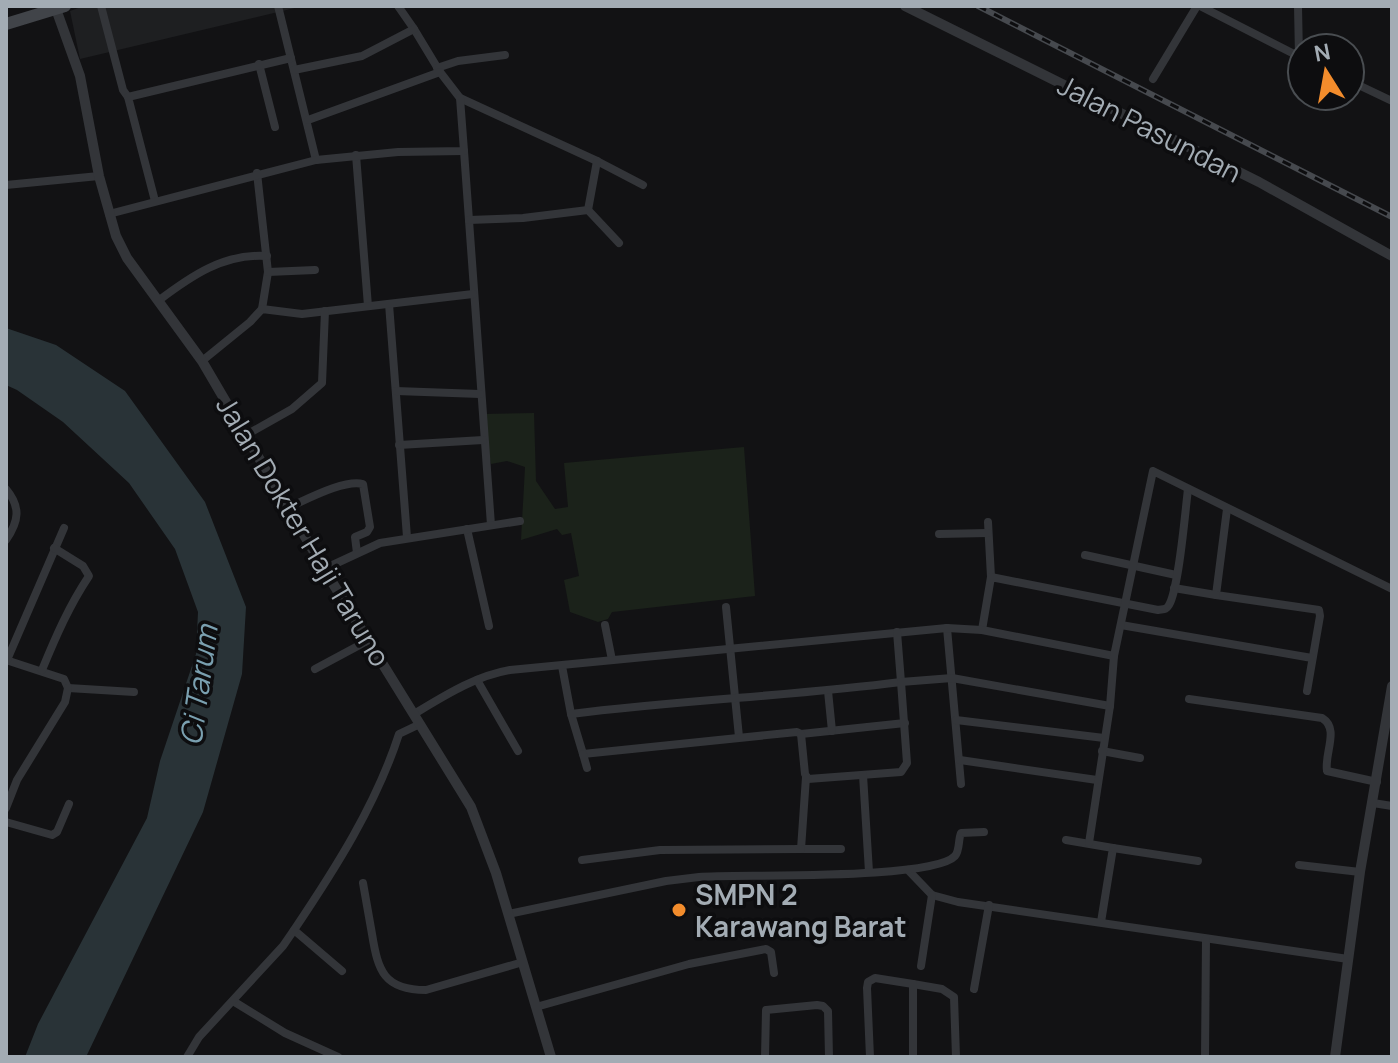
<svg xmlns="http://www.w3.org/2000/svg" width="1398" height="1063" viewBox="0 0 1398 1063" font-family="Manrope,sans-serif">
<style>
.built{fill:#1e1f21}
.green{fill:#1b221a}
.water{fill:#293337}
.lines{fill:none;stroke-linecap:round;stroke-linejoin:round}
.minor{stroke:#333539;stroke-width:8}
.tertiary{stroke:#333539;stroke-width:10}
.secondary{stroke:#414449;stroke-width:12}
.rail-casing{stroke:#46494e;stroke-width:6}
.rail{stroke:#0d0d0f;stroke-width:3;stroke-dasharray:9;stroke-linecap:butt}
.poi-dot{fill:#f28c2c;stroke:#0d0d0f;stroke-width:3}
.labels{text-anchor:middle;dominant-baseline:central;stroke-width:7;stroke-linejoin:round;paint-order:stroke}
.street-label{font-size:28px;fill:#a3acb4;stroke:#0d0d0f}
.poi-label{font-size:28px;font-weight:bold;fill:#a3acb4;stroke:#0d0d0f;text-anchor:start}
.water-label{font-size:30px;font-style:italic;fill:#7aa0b0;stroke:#0d0d0f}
</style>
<rect width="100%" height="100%" fill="#121214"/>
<path class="built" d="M 84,6 L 303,6 L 80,59 L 70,11 Z"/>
<path class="green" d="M 534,413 L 536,481 L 555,509 L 568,507 L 564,463 L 744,447 L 755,596 L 612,612 L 608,619 L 598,622 L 570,612 L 564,580 L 579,576 L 571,533 L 562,535 L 557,529 L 521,540 L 525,467 L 507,461 L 491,464 L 481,414 Z"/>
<path class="water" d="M 6,328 L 56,345 L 125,391 L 205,502 L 246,607 L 242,674 L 203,812 L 86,1057 L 25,1057 L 38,1024 L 147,818 L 160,761 L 196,654 L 198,612 L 175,549 L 129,483 L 63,422 L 17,390 L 6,385 Z"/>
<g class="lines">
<g class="minor">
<path d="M 101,6 L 123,90 L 128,97"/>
<path d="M 278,6 L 316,160"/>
<path d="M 398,6 L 414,29 L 440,72 L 460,98 L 597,161 L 643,185"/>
<path d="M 1200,6 L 1302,58"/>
<path d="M 1298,6 L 1299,57"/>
<path d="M 259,64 L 275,127"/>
<path d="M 437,68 L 458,61 L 505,55"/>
<path d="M 294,70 L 362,56 L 414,29"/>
<path d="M 1153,79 L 1197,6"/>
<path d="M 1350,81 L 1392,101"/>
<path d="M 308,120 L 440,72"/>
<path d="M 464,151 L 491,525"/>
<path d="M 356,155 L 368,306"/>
<path d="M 257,173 L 268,272 L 262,309"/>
<path d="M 6,185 L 99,176"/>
<path d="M 155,201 L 128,97 L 291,58"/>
<path d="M 588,210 L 597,161"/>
<path d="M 109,214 L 316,160 L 398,152 L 464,151 L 460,98"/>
<path d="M 469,220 L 523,218 L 588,210 L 619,243"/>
<path d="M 268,272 L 315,270"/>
<path d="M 158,301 C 191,276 224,253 267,256"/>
<path d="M 389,304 L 407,537"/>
<path d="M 202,361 L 250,322 L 262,309 L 302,314 L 473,294"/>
<path d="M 396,391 L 480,394"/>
<path d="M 246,435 L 292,409 L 322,383 L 325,311"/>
<path d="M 399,445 L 483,440"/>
<path d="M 6,489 C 21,507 19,521 6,540"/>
<path d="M 287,508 C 306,500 344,479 363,484 L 370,527 L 367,532 L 355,537 L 357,553"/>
<path d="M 1227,509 L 1216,595 L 1319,610 L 1320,616 L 1307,691"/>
<path d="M 988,522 L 991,577"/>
<path d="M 467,529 L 489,626"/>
<path d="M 939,534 L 988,533"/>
<path d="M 1085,555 L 1176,575"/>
<path d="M 324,569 L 380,543 L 520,521"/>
<path d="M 1174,588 L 1216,595"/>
<path d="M 726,607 L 739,737"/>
<path d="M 605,625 L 612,660"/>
<path d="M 1121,625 L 1312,658"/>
<path d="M 947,628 L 961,784"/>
<path d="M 982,630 L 991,577 L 1158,610 C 1164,609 1166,610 1169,605 C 1179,588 1185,513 1188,489"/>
<path d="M 6,660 L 64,679 L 68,688"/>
<path d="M 7,660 L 64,528"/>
<path d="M 562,666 L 571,714 L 583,754 L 797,732 L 801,734 L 905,723"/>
<path d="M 315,669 L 369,640"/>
<path d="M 42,670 C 56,636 69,606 89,576 L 83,566 L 54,548"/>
<path d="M 477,680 L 518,751"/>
<path d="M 68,688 L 134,692"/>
<path d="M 828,691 L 832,731"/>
<path d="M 1189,699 L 1322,718 C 1340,729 1324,753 1327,771 L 1377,782"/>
<path d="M 414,714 C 444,696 475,676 510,670 L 947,628 L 982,630 L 1114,656"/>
<path d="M 571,714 C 681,700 792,696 901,682 L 897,632"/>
<path d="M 956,720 L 1104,738"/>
<path d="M 801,734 L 805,774 L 808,779 L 901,772 L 907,763 L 901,682 L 952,678 L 1110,706"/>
<path d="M 1102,751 L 1140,758"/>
<path d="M 583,754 L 587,768"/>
<path d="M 960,760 L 1097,780"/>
<path d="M 863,775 L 869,872"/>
<path d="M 806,777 L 801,849 L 841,849"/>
<path d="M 1373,803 L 1392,806"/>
<path d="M 6,808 L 17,780 L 65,702 L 68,688"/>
<path d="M 6,822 L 52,835 L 57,832 L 69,804"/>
<path d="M 1066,840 L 1113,848 L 1101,922"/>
<path d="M 1089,843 L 1110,706 L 1114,656 L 1153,471 L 1392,589"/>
<path d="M 1113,848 L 1198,861"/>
<path d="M 582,860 L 660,850 L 801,849"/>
<path d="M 1299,865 L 1360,872"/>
<path d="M 908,870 L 932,895 L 958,902 L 1348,959"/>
<path d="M 363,883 C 366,900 369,917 372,934 C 378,971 384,990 426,990 L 523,962"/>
<path d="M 508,914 L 666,881 L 699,877 C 740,874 933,880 955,856 C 960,850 958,840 961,833 L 984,832"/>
<path d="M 294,930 L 342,971"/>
<path d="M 921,966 L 932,895"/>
<path d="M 913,984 L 942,989 L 954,997 L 956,1057"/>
<path d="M 974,989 L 989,905"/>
<path d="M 233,1001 L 285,1033 L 338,1057"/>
<path d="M 536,1007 L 689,964 L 766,949 L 771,952 L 774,973"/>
<path d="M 187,1057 L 199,1037 L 283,946 L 294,930 C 335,869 376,805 399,734 L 420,724"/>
<path d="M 765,1057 L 766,1010 L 817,1005 L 823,1006 L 828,1011 L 829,1057"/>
<path d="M 870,1057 L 867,988 L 868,982 L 875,978 L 913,984 L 913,1057"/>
<path d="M 1205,1057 L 1206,939"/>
</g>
<g class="tertiary">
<path d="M 905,6 L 1259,182 L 1392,256"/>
<path d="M 56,9 L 80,76 L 99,176 L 116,236 L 127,258 L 202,361 L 324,569 L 471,807 L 496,873 L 551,1057"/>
<path d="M 1335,1057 L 1360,872 L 1392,686"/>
</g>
<path class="secondary" d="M 6,24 L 65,6"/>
<defs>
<path id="rail" d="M 978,6 L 1392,217"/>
</defs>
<use href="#rail" class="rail-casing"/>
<use href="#rail" class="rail"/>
</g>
<circle class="poi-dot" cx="679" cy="910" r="8"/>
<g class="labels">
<g class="street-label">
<text transform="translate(1150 128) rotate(27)">Jalan Pasundan</text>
<text transform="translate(304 531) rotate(59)">Jalan Dokter Haji Taruno</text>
</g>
<g class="poi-label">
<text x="695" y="894">SMPN 2<tspan x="695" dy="32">Karawang Barat</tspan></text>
</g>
<g class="water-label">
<text transform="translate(198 685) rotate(-82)">Ci Tarum</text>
</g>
</g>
<rect width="1398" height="1063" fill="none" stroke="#a3acb4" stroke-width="16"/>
<g transform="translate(1326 72) rotate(349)"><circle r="38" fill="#0d0d0f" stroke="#494d51" stroke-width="2"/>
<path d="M0-6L14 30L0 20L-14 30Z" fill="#f28c2c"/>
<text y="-12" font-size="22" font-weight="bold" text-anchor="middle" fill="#a3acb4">N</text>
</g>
</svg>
